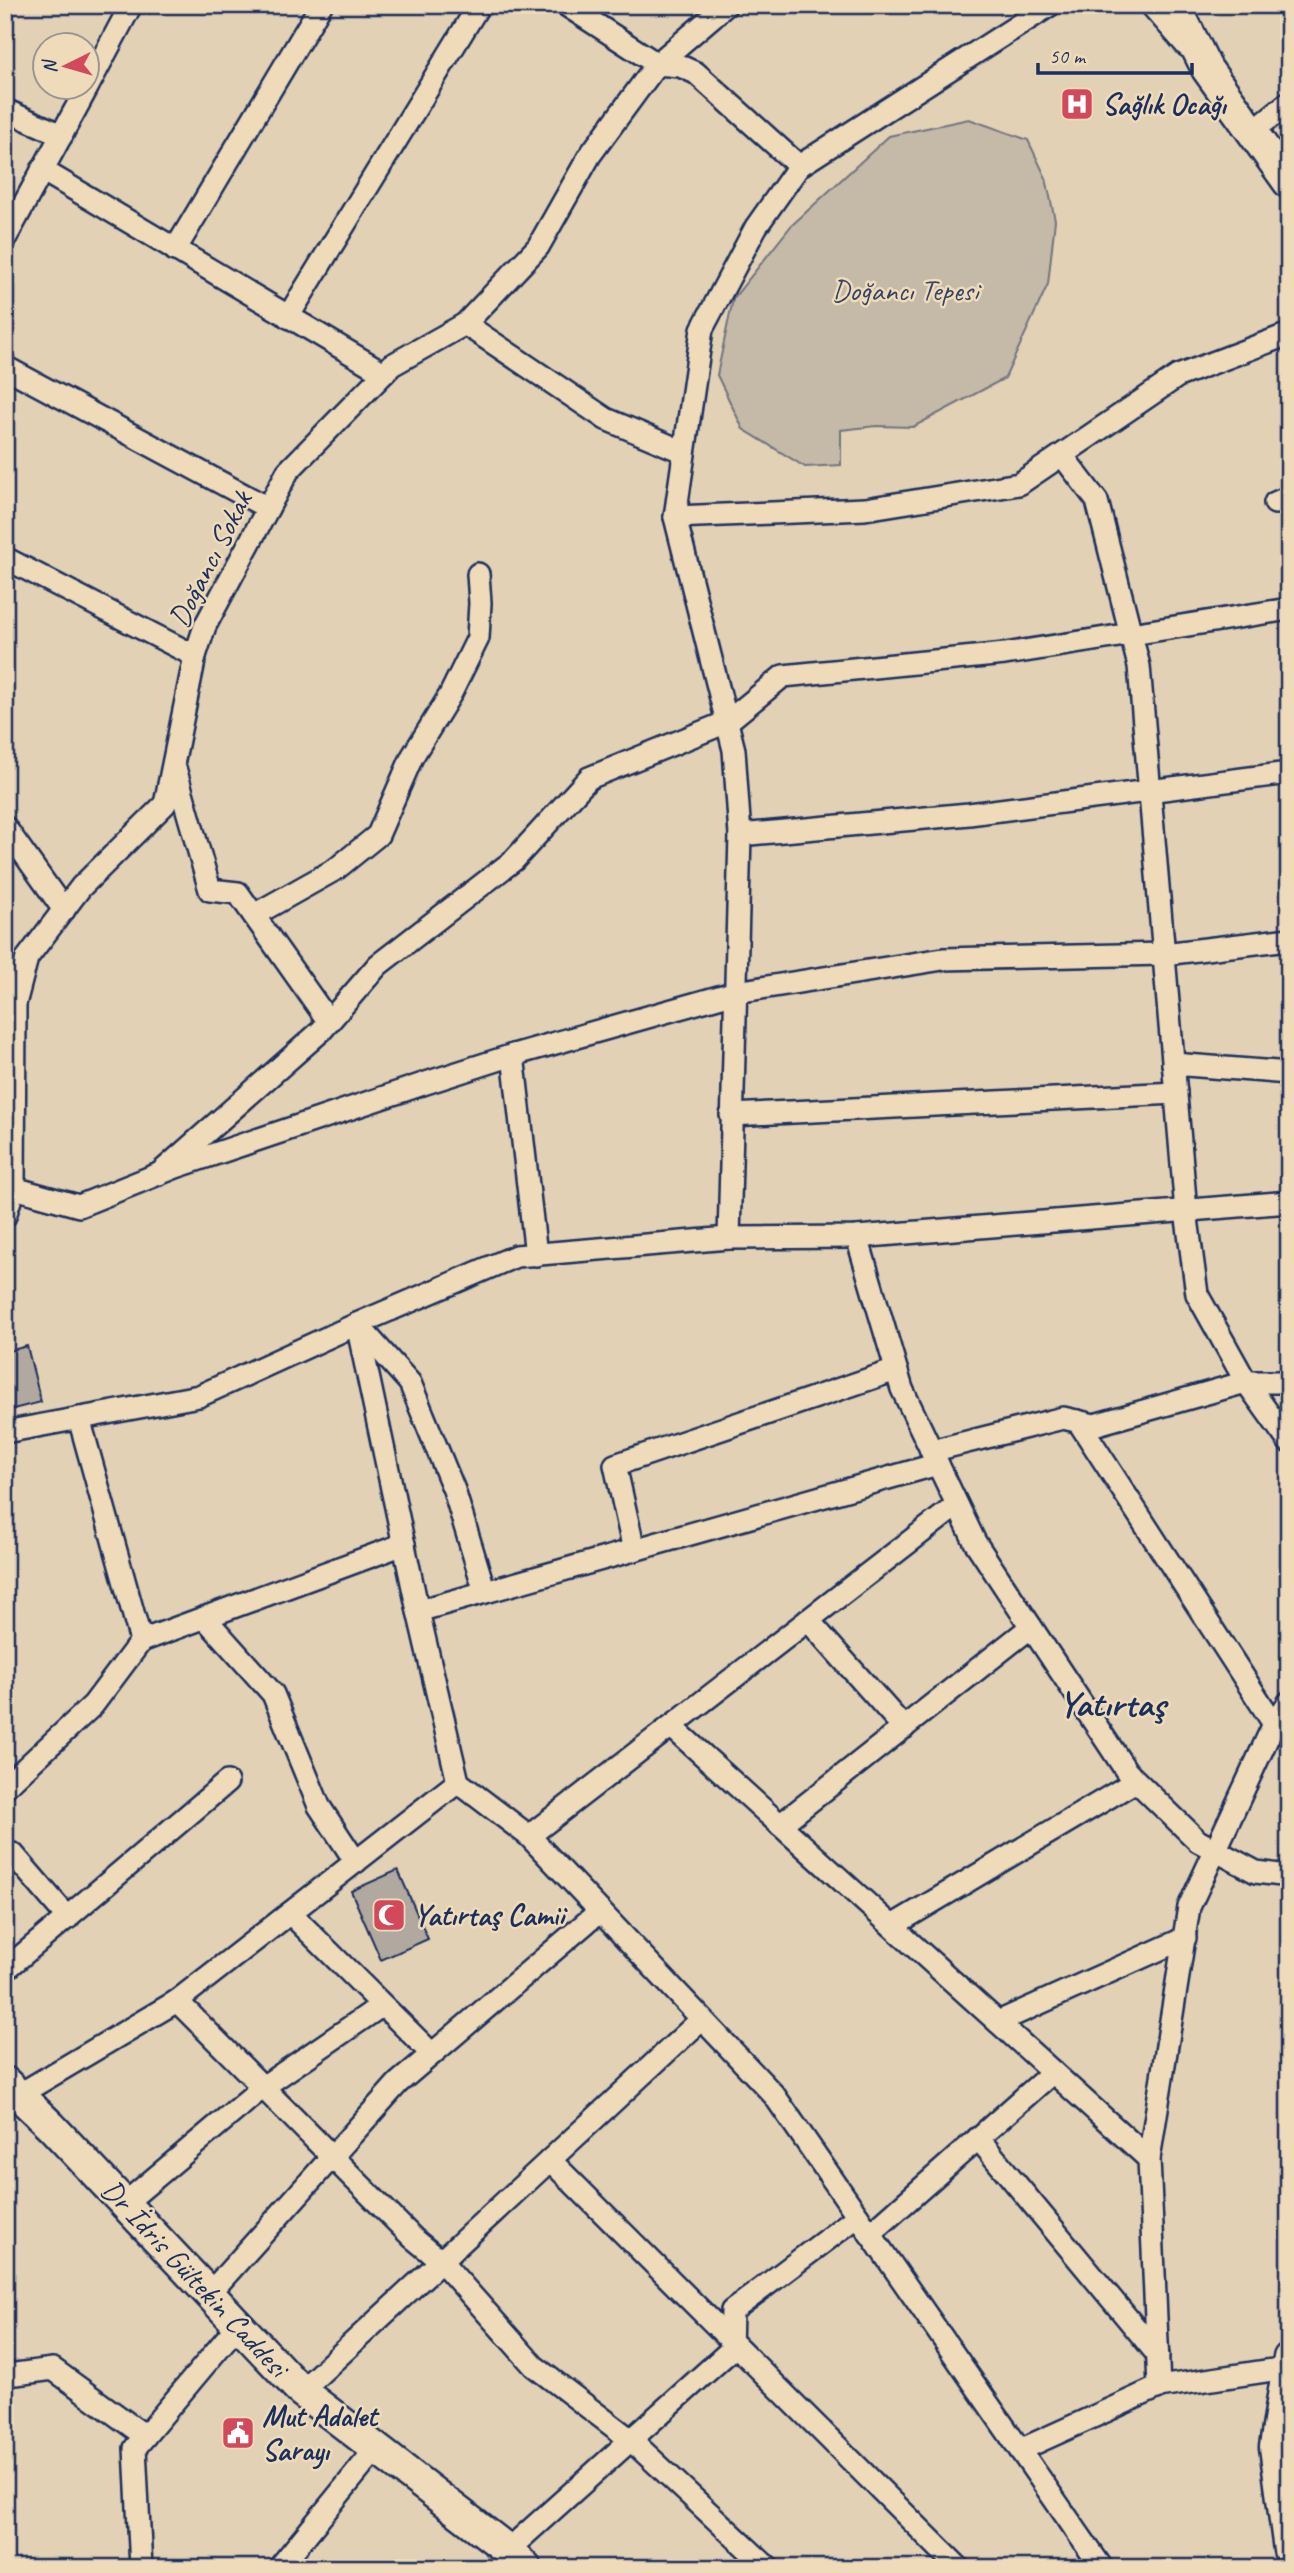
<svg xmlns="http://www.w3.org/2000/svg" width="1294" height="2573" viewBox="0 0 1294 2573" font-family="Caveat,sans-serif">
<style>
.green{fill:#c5b9a7;stroke:#707482;stroke-width:2}
.building{fill:#b1a99f;stroke:#1b2f5e;stroke-width:2}
.lines{fill:none;stroke-linecap:round;stroke-linejoin:round}
.street-casing{stroke:#1b2f5e;stroke-width:26}
.secondary-casing{stroke:#1b2f5e;stroke-width:35}
.street{stroke:#efdbb9;stroke-width:21}
.secondary{stroke:#efdbb9;stroke-width:30}
.labels{text-anchor:middle;dominant-baseline:central;stroke-width:5;stroke-linejoin:round;paint-order:stroke}
.poi-label{font-size:30px;font-weight:bold;fill:#1b2f5e;stroke:#efdbb9;text-anchor:start}
.park-label{font-size:30px;fill:#344469;stroke:#efdbb9}
.street-label{font-size:30px;fill:#1b2f5e;stroke:#efdbb9}
.district-label{font-size:37px;font-weight:bold;fill:#1b2f5e;stroke:#efdbb9}
</style>
<rect width="100%" height="100%" fill="#e2d1b4"/>
<filter id="ink" filterUnits="userSpaceOnUse"><feTurbulence type="fractalNoise" baseFrequency=".0143" numOctaves="2"/><feDisplacementMap in="SourceGraphic" scale="14" xChannelSelector="R" yChannelSelector="G"/><feConvolveMatrix kernelMatrix="1 2 1 2 8 2 1 2 1" color-interpolation-filters="sRGB"/></filter>
<g filter="url(#ink)">
<path class="green" d="M 969,119 L 1028,140 L 1046,178 L 1055,220 L 1048,284 L 1005,378 L 913,427 L 876,426 L 841,430 L 841,465 L 805,467 L 743,429 L 717,375 L 733,299 L 791,226 L 889,136 Z"/>
<g class="building">
<path d="M 27,1346 L 41,1402 L 5,1411 L 5,1352 Z"/>
<path d="M 398,1870 L 428,1939 L 381,1960 L 351,1891 Z"/>
</g>
<g class="lines">
<defs>
<g id="street">
<path d="M 566,5 L 657,64 L 726,5"/>
<path d="M 1151,5 L 1187,46"/>
<path d="M 88,86 L 131,5"/>
<path d="M 5,110 L 62,135"/>
<path d="M 1252,132 L 1289,102"/>
<path d="M 42,170 L 384,373"/>
<path d="M 5,239 L 87,88"/>
<path d="M 175,250 L 321,5"/>
<path d="M 288,317 L 479,5"/>
<path d="M 465,324 L 606,419 L 684,452"/>
<path d="M 5,367 L 268,508"/>
<path d="M 1062,455 L 1097,501 L 1139,666 L 1186,1211 L 1197,1294 L 1246,1382 L 1289,1442"/>
<path d="M 1275,503 L 1289,497"/>
<path d="M 675,517 L 865,509 L 1019,484 L 1178,376 L 1289,334"/>
<path d="M 5,558 L 195,656"/>
<path d="M 175,768 L 210,890 L 238,893 L 329,1022"/>
<path d="M 5,827 L 64,910"/>
<path d="M 740,835 L 969,814 L 1289,773"/>
<path d="M 254,915 L 336,869 L 378,835 L 412,757 L 450,695 L 478,638 L 480,603 L 478,574"/>
<path d="M 513,1055 L 536,1255"/>
<path d="M 1173,1064 L 1289,1073"/>
<path d="M 731,1115 L 1176,1093"/>
<path d="M 159,1174 L 321,1031 L 378,965 L 514,860 L 589,778 L 727,722 L 783,676 L 1005,654 L 1289,609"/>
<path d="M 14,1188 L 79,1206 L 176,1167 L 426,1083 L 513,1055 L 736,992 L 943,959 L 1164,954 L 1289,939"/>
<path d="M 5,1216 L 14,1188 L 15,1004 L 27,958 L 81,887 L 165,804 L 195,656 L 205,626 L 288,471 L 392,365 L 465,324 L 538,247 L 590,155 L 657,64 L 680,66 L 696,73 L 799,166"/>
<path d="M 857,1237 L 902,1389 L 975,1542 L 1127,1772 L 1198,1841 L 1256,1872 L 1289,1876"/>
<path d="M 729,1238 L 740,835 L 734,750 L 675,517 L 702,329 L 756,227 L 799,166 L 1050,5"/>
<path d="M 357,1324 L 418,1611 L 458,1782 L 529,1836 L 774,2095 L 1102,2568"/>
<path d="M 358,1325 L 410,1383 L 454,1490 L 485,1592"/>
<path d="M 1078,1421 L 1274,1724"/>
<path d="M 5,1432 L 199,1396 L 357,1324 L 516,1256 L 729,1238 L 857,1237 L 1289,1202"/>
<path d="M 931,1451 L 1063,1418 L 1094,1425 L 1246,1382 L 1289,1382"/>
<path d="M 634,1550 L 615,1465 L 896,1370"/>
<path d="M 418,1611 L 938,1464"/>
<path d="M 205,1618 L 273,1694 L 319,1806 L 356,1862"/>
<path d="M 808,1620 L 904,1728"/>
<path d="M 141,1641 L 404,1544"/>
<path d="M 671,1726 L 1149,2159"/>
<path d="M 5,1787 L 93,1705 L 141,1641 L 79,1418"/>
<path d="M 780,1825 L 1031,1627"/>
<path d="M 529,1836 L 957,1505"/>
<path d="M 13,1854 L 68,1918"/>
<path d="M 290,1913 L 432,2054"/>
<path d="M 892,1926 L 1136,1781"/>
<path d="M 5,1970 L 227,1782"/>
<path d="M 177,2001 L 413,2238 L 441,2261 L 534,2366 L 631,2440 L 768,2568"/>
<path d="M 998,2022 L 1185,1938"/>
<path d="M 20,2094 L 177,2001 L 458,1782"/>
<path d="M 978,2138 L 1158,2355"/>
<path d="M 550,2160 L 959,2568"/>
<path d="M 124,2204 L 263,2087 L 381,2006"/>
<path d="M 870,2234 L 1053,2072"/>
<path d="M 209,2294 L 398,2083 L 600,1911"/>
<path d="M 16,2374 L 53,2369 L 145,2436"/>
<path d="M 1159,2387 L 1286,2368"/>
<path d="M 301,2391 L 702,2019"/>
<path d="M 1020,2450 L 1159,2387 L 1149,2159 L 1189,1907 L 1274,1724 L 1289,1702"/>
<path d="M 508,2550 L 731,2350 L 732,2311 L 858,2216"/>
<path d="M 141,2568 L 135,2448 L 238,2325"/>
<path d="M 279,2568 L 376,2449"/>
</g>
<g id="secondary">
<path d="M 1175,5 L 1207,69 L 1289,183"/>
<path d="M 5,2082 L 51,2126 L 301,2391 L 508,2550 L 526,2568"/>
<path d="M 1289,2358 L 1275,2447 L 1289,2550"/>
</g>
</defs>
<use href="#street" class="street-casing"/>
<use href="#secondary" class="secondary-casing"/>
<use href="#street" class="street"/>
<use href="#secondary" class="secondary"/>
</g>
</g>
<defs>
<symbol id="hospital-square" viewBox="-11 -11 22 22"><rect x="-9" y="-9" width="18" height="18" rx="4" fill="#d1495b" stroke="#efdbb9"/><path d="M-5-5h3v3.5h4V-5h3V5h-3V1.5h-4V5h-3Z" fill="#fff"/></symbol>
<symbol id="mosque-square" viewBox="-11 -11 22 22"><rect x="-9" y="-9" width="18" height="18" rx="4" fill="#d1495b" stroke="#efdbb9"/><path d="M3.5-4.9A6 6 0 1 0 3.5 4.9A5 5 0 1 1 3.5-4.9Z" fill="#fff"/></symbol>
<symbol id="civic-square" viewBox="-11 -11 22 22"><rect x="-9" y="-9" width="18" height="18" rx="4" fill="#d1495b" stroke="#efdbb9"/><path d="M-.6-6.5H3V-4.5H.6V-3L4-1V1h2V6H-6V1h2V-1L-.6-3ZM-1.2 2.5V6h2.4V2.5Z" fill="#fff"/></symbol>
</defs>
<g fill-rule="evenodd">
<use href="#hospital-square" x="1058" y="85" width="38" height="38"/>
<use href="#mosque-square" x="370" y="1896" width="38" height="38"/>
<use href="#civic-square" x="219" y="2414" width="38" height="38"/>
</g>
<g class="labels">
<g class="poi-label">
<text x="1102" y="104">Sağlık Ocağı</text>
<text x="414" y="1915">Yatırtaş Camii</text>
<text x="262" y="2416">Mut Adalet<tspan x="262" dy="34">Sarayı</tspan></text>
</g>
<g class="park-label">
<text x="905" y="290">Doğancı Tepesi</text>
</g>
<g class="street-label">
<text transform="translate(210 559) rotate(-63)">Doğancı Sokak</text>
<text transform="translate(195 2278) rotate(47)">Dr İdris Gültekin Caddesi</text>
</g>
<g class="district-label">
<text x="1112" y="1703">Yatırtaş</text>
</g>
</g>
<rect width="1294" height="2573" fill="none" stroke="#efdbb9" stroke-width="28"/>
<rect x="14" y="14" width="1266" height="2545" fill="none" stroke="#1b2f5e" stroke-width="2.5" filter="url(#ink)"/>
<g transform="translate(66 66) rotate(265)"><circle r="33" fill="#efdbb9" stroke="#9a9695" stroke-width="2"/>
<path d="M0-5L12 26L0 18L-12 26Z" fill="#d1495b"/>
<text y="-10" font-size="19" font-weight="bold" text-anchor="middle" fill="#1b2f5e">N</text>
</g>
<path d="M1038 63v10h154v-10" fill="none" stroke="#1b2f5e" stroke-width="3.5"/>
<text x="1049" y="63" font-size="21" fill="#1b2f5e" stroke="#efdbb9" stroke-width="5" paint-order="stroke">50 m</text>
</svg>
